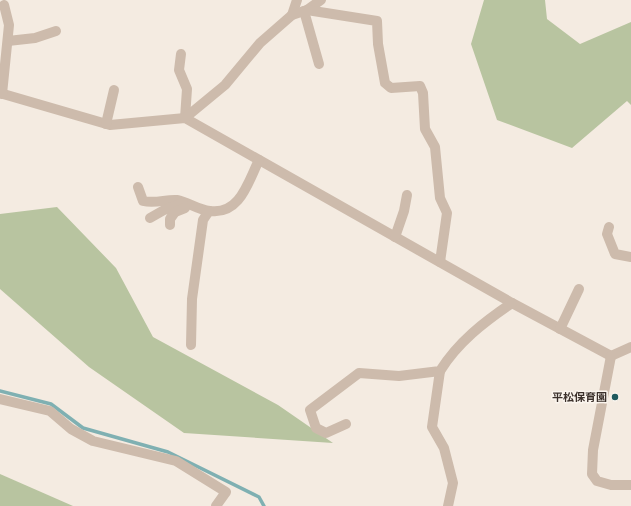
<svg xmlns="http://www.w3.org/2000/svg" width="631" height="506" viewBox="0 0 631 506" font-family="'PT Sans','Noto Sans JP',sans-serif">
<style>
.green{fill:#b8c4a0}
.lines{fill:none;stroke-linecap:round;stroke-linejoin:round}
.stream{stroke:#7fb0b2;stroke-width:3.5}
.minor{stroke:#cdbbac;stroke-width:10}
.poi-dot{fill:#1f5a5e;stroke:#fbf5ee;stroke-width:1.5}
.labels{text-anchor:middle;dominant-baseline:central;stroke-width:3;stroke-linejoin:round;paint-order:stroke}
.poi-label{font-size:11px;font-weight:bold;fill:#3b302b;stroke:#fbf5ee;text-anchor:end}
</style>
<rect width="100%" height="100%" fill="#f4ebe1"/>
<g class="green">
<path d="M 484,0 L 545,0 L 547,19 L 580,44 L 631,22 L 631,105 L 627,101 L 572,148 L 497,120 L 471,44 Z"/>
<path d="M 57,207 L 116,268 L 153,337 L 278,405 L 333,443 L 184,433 L 89,367 L 0,289 L 0,214 Z"/>
<path d="M 0,474 L 73,506 L 0,506 Z"/>
</g>
<g class="lines">
<path class="stream" d="M 0,391 L 51,404 L 83,428 L 168,452 L 259,497 L 264,506"/>
<g class="minor">
<path d="M 307,10 L 321,0"/>
<path d="M 304,11 L 319,64"/>
<path d="M 292,15 L 297,0"/>
<path d="M 8,41 L 35,38 L 56,31"/>
<path d="M 181,54 L 179,70 L 187,89 L 185,118"/>
<path d="M 0,93 L 110,125 L 185,118 L 512,303 L 611,356"/>
<path d="M 2,94 L 9,25 L 4,5"/>
<path d="M 185,118 L 225,85 L 260,43 L 292,15 L 307,10 L 377,21 L 378,44 L 385,83 L 391,88 L 420,86 L 423,93 L 425,129 L 435,147 L 440,198 L 447,213 L 440,262"/>
<path d="M 106,124 L 114,90"/>
<path d="M 138,187 L 143,201 C 156,204 166,199 177,200 C 188,202 198,210 210,211 C 240,215 248,182 259,160"/>
<path d="M 150,218 L 164,210 L 183,203"/>
<path d="M 170,225 L 170,219 L 175,212 L 185,208"/>
<path d="M 609,227 L 607,234 L 615,254 L 631,257"/>
<path d="M 395,237 L 404,211 L 407,195"/>
<path d="M 560,329 L 579,289"/>
<path d="M 191,345 L 192,299 L 203,220 L 209,211"/>
<path d="M 611,356 L 593,450 L 592,474 L 597,481 L 611,485 L 631,485"/>
<path d="M 611,356 L 631,347"/>
<path d="M 440,371 L 432,427 L 444,448 L 453,483 L 448,506"/>
<path d="M 0,399 L 50,411 L 71,429 L 93,441 L 176,461 L 226,492 L 216,506"/>
<path d="M 346,424 L 326,433 L 316,428 L 310,410 L 359,373 L 399,376 L 440,371 C 458,342 484,322 512,303"/>
</g>
</g>
<circle class="poi-dot" cx="615" cy="397" r="4"/>
<g class="labels">
<g class="poi-label">
<text x="607" y="397">平松保育園</text>
</g>
</g>
</svg>
